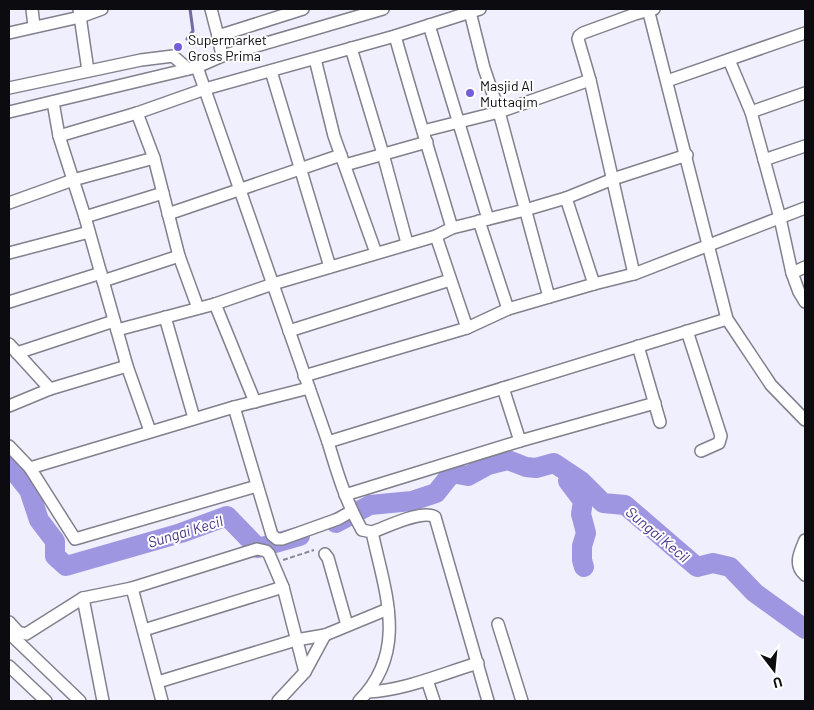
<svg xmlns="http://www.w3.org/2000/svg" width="814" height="710" viewBox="0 0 814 710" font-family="Barlow,sans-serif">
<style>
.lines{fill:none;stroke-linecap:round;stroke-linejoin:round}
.stream{stroke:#726ca2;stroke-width:3}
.river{stroke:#9e96e1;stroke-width:20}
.minor-casing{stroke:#81808c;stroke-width:14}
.path{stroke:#898892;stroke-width:2;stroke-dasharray:5 2.5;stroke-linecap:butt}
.minor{stroke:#fff;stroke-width:11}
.poi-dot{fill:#775ed9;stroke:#fff;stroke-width:2}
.labels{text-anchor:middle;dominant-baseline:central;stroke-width:4;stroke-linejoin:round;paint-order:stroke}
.poi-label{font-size:14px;fill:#0c0b10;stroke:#fff;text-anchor:start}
.water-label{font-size:15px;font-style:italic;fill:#47348b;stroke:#fff}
</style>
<rect width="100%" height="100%" fill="#f0effd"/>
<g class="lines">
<path class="stream" d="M 187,39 L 193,31 L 190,9"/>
<g class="river">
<path d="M 9,465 L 29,490 L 39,520 L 55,541 L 55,556 L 66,566 L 181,533 L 227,516 L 258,548 L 300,536"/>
<path d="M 568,481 L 583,501 L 581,514 L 586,533 L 582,546 L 582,560 L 584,567"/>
<path d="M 336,523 L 370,505 L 412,501 L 436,493 L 452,473 L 468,476 L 488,465 L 508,460 L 526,467 L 536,468 L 554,463 L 581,481 L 603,503 L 625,505 L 697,567 L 713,563 L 730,567 L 755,593 L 805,629"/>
</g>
<defs>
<g id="minor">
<path d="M 32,9 L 34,26"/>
<path d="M 79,9 L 88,71"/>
<path d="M 211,9 L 218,36"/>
<path d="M 648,9 L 727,319 L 771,385 L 805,420"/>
<path d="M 470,12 L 484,68 L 499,112 L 549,297"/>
<path d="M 429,25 L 488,219"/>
<path d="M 9,33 L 80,17 L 102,9"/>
<path d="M 395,36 C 413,100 433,164 452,228"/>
<path d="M 351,48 L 383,154 L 407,243"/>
<path d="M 222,56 L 218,36 L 303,9"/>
<path d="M 315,59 L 334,136 L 376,253"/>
<path d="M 729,60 L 751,112 L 780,218 L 792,273 L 799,292 L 805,302"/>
<path d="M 197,67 L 328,442 C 337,472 346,502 362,530 L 372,532 C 385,592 409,651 359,701"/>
<path d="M 271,71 L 330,267"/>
<path d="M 667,81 L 805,33"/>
<path d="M 9,88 L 141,60 L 173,56 L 188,69"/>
<path d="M 53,102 L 59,136 L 85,217 L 127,366 L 150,431"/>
<path d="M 9,112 L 197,67 L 222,56 L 383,9"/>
<path d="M 751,112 L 805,93"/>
<path d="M 137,113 L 154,158 L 179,256 L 198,308"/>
<path d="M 423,131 L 499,112 L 590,80"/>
<path d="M 59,136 L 137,113 L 205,89 L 395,36 L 480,9"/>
<path d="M 764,160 L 805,146"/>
<path d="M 345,165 L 427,142"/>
<path d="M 566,198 L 594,284"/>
<path d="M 9,203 L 73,180 L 154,158"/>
<path d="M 168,214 L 341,155"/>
<path d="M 85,217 L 163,193"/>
<path d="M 479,221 L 508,309"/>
<path d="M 436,236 L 467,328"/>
<path d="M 9,253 L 89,232"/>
<path d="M 792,273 L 805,267"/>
<path d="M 634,274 L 590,80 L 578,39 L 579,36 L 583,33 L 635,14 L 654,9"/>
<path d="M 103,281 L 179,256"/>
<path d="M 9,302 L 101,273"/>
<path d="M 215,304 L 255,402"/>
<path d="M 165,317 L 194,418"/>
<path d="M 117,330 L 215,304 L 273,284 L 436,236 L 452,228 L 525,210 L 566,198 L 613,179 L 687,155"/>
<path d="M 289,331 L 450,280"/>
<path d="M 687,331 L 721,436 L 719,443 L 701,451"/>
<path d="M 9,344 L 50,389"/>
<path d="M 638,346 L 660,422"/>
<path d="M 17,353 L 114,321"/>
<path d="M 304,376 L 467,328 L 508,309 L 594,284 L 634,274 L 805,208"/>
<path d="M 503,388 L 520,441"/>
<path d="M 9,406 L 50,389 L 127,366"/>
<path d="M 234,407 L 272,535 L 277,539 L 282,539 L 338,519 L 352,511"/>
<path d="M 328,442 L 727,319"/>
<path d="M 9,446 L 30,468 L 75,539 L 257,486"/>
<path d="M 30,468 L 234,407 L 309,388"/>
<path d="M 345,495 L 520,441 L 655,403"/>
<path d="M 372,532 C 387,527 422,509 435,517 L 488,701"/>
<path d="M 805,540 C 800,552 793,565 805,575"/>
<path d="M 325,554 L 328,558 L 347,625"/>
<path d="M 132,588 L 162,701"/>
<path d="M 83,598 L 103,701"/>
<path d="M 9,622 L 18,632 L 26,634 L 83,598 L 132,588 L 257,549 L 266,551 L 269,554 L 283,587 L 305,672"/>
<path d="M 498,624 L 522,701"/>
<path d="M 144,630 L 283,587"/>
<path d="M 9,633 L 80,701"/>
<path d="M 9,666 L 46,701"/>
<path d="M 427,680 L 434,701"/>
<path d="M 158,682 L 296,640 L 325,635 L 388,609"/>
<path d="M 368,692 C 406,690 441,674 478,663"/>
<path d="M 278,701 L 305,672 L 325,635"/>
</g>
</defs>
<use href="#minor" class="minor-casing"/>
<path class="path" d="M 283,560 L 314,550"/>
<use href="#minor" class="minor"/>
</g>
<g class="poi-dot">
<circle cx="178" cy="47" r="5"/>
<circle cx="470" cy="93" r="5"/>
</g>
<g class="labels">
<g class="poi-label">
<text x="188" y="39">Supermarket<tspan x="188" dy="16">Gross Prima</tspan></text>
<text x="480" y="85">Masjid Al<tspan x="480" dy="16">Muttaqim</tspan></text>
</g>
<g class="water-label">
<text transform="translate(185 531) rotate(-17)">Sungai Kecil</text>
<text transform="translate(658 534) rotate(40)">Sungai Kecil</text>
</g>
</g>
<rect width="814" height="710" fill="none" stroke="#0c0b10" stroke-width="20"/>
<g transform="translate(774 670) rotate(164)" stroke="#ffffff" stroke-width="4" paint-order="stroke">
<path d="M0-4L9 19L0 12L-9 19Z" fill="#0c0b10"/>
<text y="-8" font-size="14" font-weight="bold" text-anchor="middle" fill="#0c0b10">U</text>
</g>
</svg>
